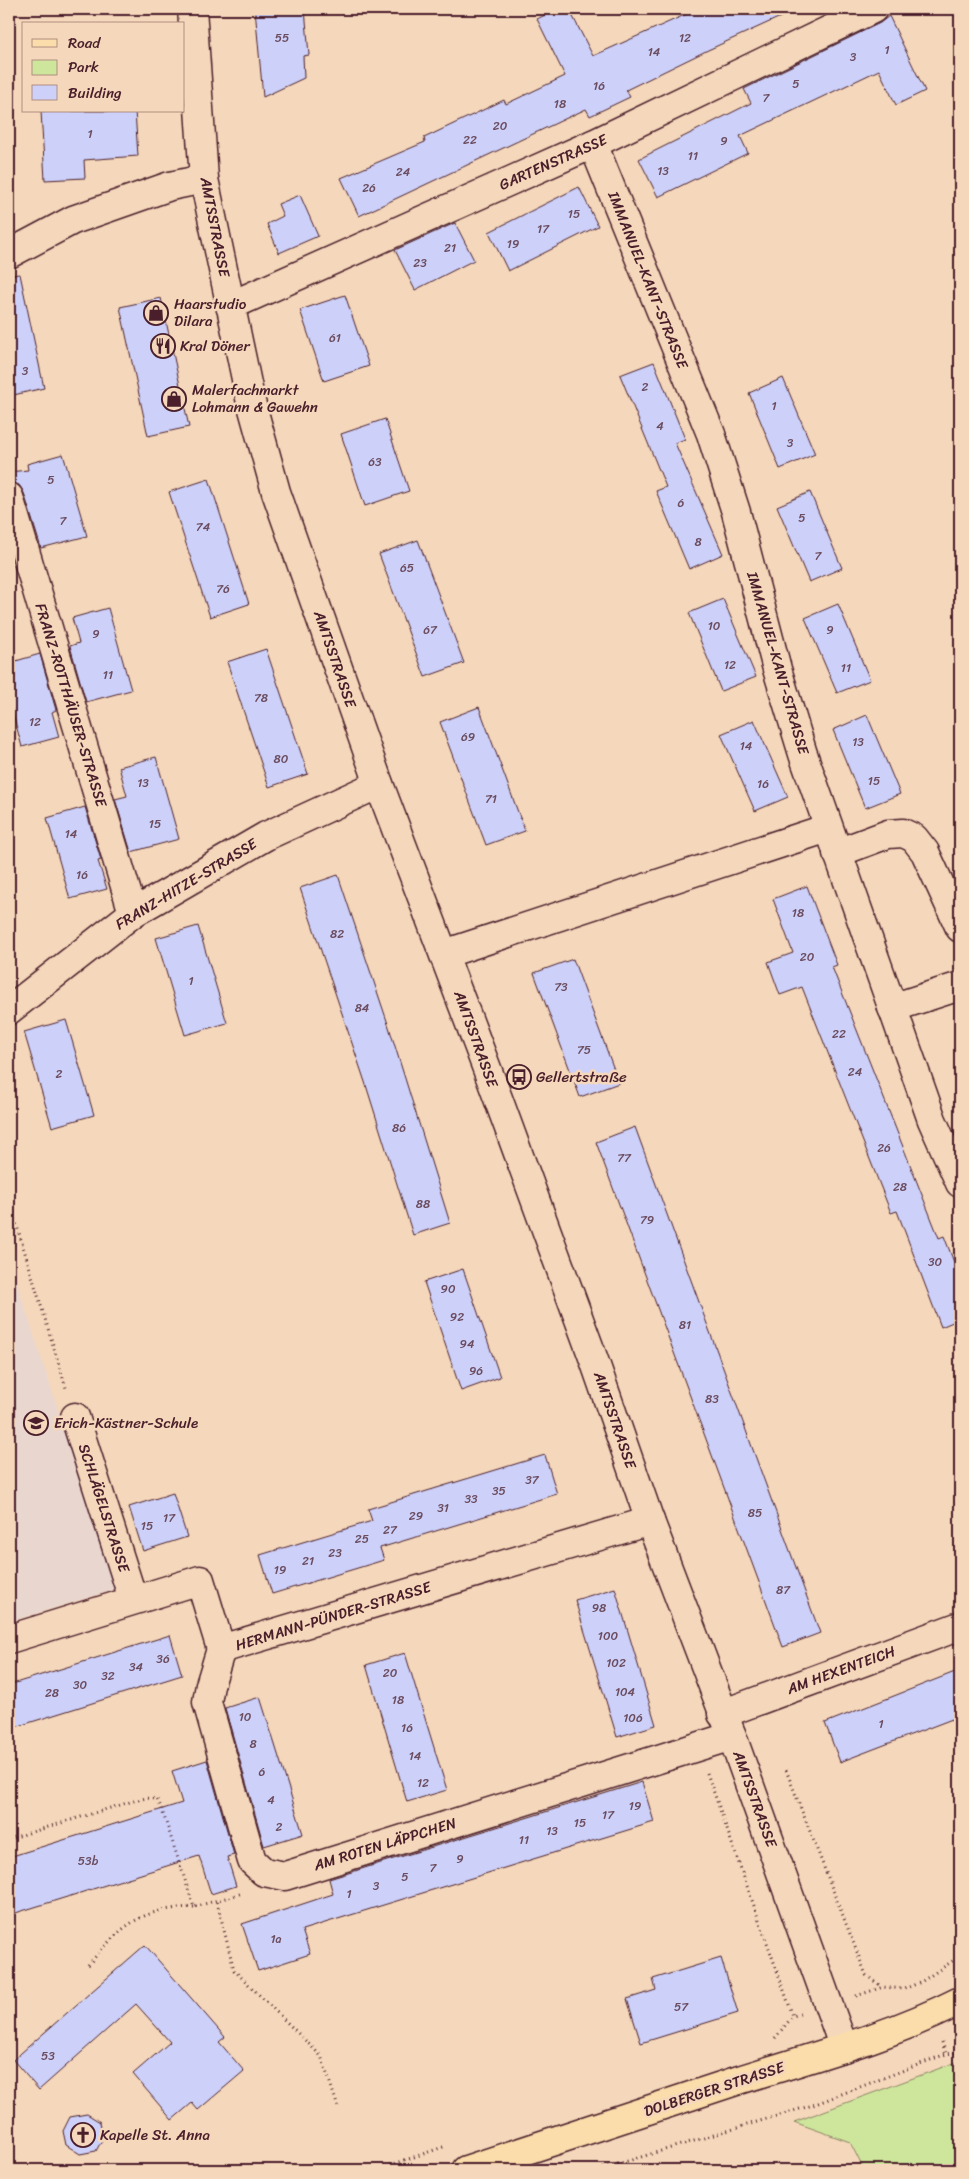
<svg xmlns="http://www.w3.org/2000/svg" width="969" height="2179" viewBox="0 0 969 2179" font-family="Sriracha,sans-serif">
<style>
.built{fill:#e9d6ce}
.green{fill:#cde69c;stroke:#8c8264}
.building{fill:#cdd1fa;stroke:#4a1f2b}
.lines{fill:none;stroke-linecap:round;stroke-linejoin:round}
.minor-casing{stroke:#4a1f2b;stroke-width:31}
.major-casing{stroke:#4a1f2b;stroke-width:31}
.path{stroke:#4a1f2b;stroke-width:3;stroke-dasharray:1 4;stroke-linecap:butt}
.minor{stroke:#f5d8bb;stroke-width:28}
.major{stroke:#faddab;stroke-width:28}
.labels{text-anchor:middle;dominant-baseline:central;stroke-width:5;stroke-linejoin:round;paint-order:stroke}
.number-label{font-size:12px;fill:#6b4c5f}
.street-label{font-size:15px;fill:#4a1f2b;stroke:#f5d8bb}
.poi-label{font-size:15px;fill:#4a1f2b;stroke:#f5d8bb;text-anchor:start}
</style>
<rect width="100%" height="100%" fill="#f5d8bb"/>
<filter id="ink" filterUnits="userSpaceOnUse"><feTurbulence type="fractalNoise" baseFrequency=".02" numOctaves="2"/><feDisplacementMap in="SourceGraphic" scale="10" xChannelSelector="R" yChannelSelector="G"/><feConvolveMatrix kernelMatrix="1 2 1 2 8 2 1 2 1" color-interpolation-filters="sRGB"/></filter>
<g filter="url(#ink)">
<path class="built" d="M 9,1258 L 116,1589 L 9,1622 Z"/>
<path class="green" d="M 954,2063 L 960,2063 L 960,2170 L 864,2170 L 850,2142 L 794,2122 Z"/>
<g class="building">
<path d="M 255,9 L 305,9 L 309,55 L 303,56 L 304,78 L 263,97 Z"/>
<path d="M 557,9 L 569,9 L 593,56 L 698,9 L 798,9 L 708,50 L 626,90 L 630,97 L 590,116 L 586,109 L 359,216 L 341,178 L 425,142 L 424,138 L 504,100 L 506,104 L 565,76 L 537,19 Z"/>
<path d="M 889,16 L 925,91 L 896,105 L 879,70 L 740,136 L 748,153 L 658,197 L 639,159 L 751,103 L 744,89 L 880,23 Z"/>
<path d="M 41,111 L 135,111 L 138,156 L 84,160 L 85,178 L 45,180 Z"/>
<path d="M 579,187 L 598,226 L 508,271 L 489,232 Z"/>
<path d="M 300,195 L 318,236 L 279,253 L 267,224 L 283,216 L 278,204 Z"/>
<path d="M 455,223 L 474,260 L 415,290 L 395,250 Z"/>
<path d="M 20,274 L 44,388 L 9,396 L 9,275 Z"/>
<path d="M 345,295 L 369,366 L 324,381 L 300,310 Z"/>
<path d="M 161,298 L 189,427 L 148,436 L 120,307 Z"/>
<path d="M 654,362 L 685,439 L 675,443 L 723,554 L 689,569 L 656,491 L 666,487 L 620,375 Z"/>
<path d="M 783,378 L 815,454 L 780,469 L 749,393 Z"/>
<path d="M 385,419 L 409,491 L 365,506 L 341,434 Z"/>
<path d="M 63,454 L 87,536 L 41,548 L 24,493 L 19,485 L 9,482 L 9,472 L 28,470 L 27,464 Z"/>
<path d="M 209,479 L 249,604 L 210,617 L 169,492 Z"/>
<path d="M 810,492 L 842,568 L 809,582 L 777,506 Z"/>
<path d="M 418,540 L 464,663 L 425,677 L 379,554 Z"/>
<path d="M 723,599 L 756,677 L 721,691 L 689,613 Z"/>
<path d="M 838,604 L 870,680 L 837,693 L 805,618 Z"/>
<path d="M 108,608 L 131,690 L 86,702 L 70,646 L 79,643 L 72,618 Z"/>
<path d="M 266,649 L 308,774 L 269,787 L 227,662 Z"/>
<path d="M 40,654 L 56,710 L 52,712 L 59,737 L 22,747 L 9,699 L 9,663 Z"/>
<path d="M 479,707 L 525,831 L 486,845 L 440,722 Z"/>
<path d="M 867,715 L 900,794 L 865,808 L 833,730 Z"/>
<path d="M 754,720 L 788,797 L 755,811 L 721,734 Z"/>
<path d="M 156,757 L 179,839 L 131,852 L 115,799 L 127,796 L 119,767 Z"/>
<path d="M 85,807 L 101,860 L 98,861 L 107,889 L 70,899 L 47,818 Z"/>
<path d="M 338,875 L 389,1027 L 450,1223 L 413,1235 L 365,1082 L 300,888 Z"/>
<path d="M 807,886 L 837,965 L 832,967 L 939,1238 L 944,1236 L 960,1278 L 960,1319 L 941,1327 L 897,1211 L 891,1213 L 802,987 L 780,995 L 768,962 L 793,953 L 773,899 Z"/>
<path d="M 198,926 L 227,1023 L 185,1035 L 156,938 Z"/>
<path d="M 573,959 L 619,1083 L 580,1097 L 534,973 Z"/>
<path d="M 66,1020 L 94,1115 L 52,1127 L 24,1032 Z"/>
<path d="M 635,1127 L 820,1633 L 783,1647 L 596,1142 Z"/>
<path d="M 463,1269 L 500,1377 L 461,1391 L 424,1282 Z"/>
<path d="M 545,1455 L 557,1494 L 380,1548 L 384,1560 L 272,1594 L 260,1555 L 372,1521 L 368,1509 Z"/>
<path d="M 173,1493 L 187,1537 L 143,1551 L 129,1507 Z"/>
<path d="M 615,1588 L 656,1725 L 617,1737 L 575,1600 Z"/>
<path d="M 170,1635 L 182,1675 L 9,1729 L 9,1685 Z"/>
<path d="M 405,1653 L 447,1790 L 407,1802 L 366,1665 Z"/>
<path d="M 960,1670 L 960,1716 L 840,1762 L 825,1723 Z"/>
<path d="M 260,1697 L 303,1834 L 264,1846 L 225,1708 Z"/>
<path d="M 207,1760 L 234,1855 L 227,1857 L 236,1886 L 211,1894 L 199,1856 L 9,1915 L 9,1857 L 182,1803 L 172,1771 Z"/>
<path d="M 642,1782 L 654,1822 L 302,1930 L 310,1954 L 258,1971 L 242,1924 L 333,1894 L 329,1879 Z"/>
<path d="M 145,1945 L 225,2037 L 219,2042 L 244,2071 L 198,2110 L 192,2103 L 172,2120 L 133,2074 L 170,2042 L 136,2004 L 39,2090 L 13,2060 Z"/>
<path d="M 721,1958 L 738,2013 L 641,2043 L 627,1999 L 656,1990 L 653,1979 Z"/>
<path d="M 87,2114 L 100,2122 L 103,2138 L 96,2151 L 80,2154 L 66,2145 L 63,2131 L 70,2117 Z"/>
</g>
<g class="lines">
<defs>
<g id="minor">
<path d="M 192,9 L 204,179 L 250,398 L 276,492 L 379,784 L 492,1082 L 594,1360 L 650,1521 L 732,1736 L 844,2048"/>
<path d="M 593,144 L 711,434 L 736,512 L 777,669 L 803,754 L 932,1120 L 960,1183"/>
<path d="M 9,254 L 73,220 L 170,186 L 204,179"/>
<path d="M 230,306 L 593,144 L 873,9"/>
<path d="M 9,497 L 133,913"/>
<path d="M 837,853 L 888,834 L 903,833 L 914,838 L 925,852 L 960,928"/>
<path d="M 444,954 L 828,828"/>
<path d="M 892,1008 L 960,986"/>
<path d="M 9,1010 L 133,913 L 266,836 L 379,784"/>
<path d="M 75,1417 L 133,1599"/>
<path d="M 9,1639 L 200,1580 L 221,1649 L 650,1521"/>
<path d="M 221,1649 L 210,1685 L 207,1702 L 252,1861 L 264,1872 L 285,1876 L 732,1736"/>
<path d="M 722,1714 L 960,1626"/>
</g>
<path id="major" d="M 466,2170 C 556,2141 646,2110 736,2081 C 812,2057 889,2037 960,2001"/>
</defs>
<use href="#minor" class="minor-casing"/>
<use href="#major" class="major-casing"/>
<g class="path">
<path d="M 9,1200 L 67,1391"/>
<path d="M 786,1770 L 866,1975 L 882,1987"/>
<path d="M 707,1773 L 793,2016"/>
<path d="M 9,1839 L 130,1802 L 146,1798 L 157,1799 L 161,1807 L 194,1907 L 243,1893"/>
<path d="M 217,1902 L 234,1970 L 321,2056 L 338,2107"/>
<path d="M 88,1965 C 123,1925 138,1909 194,1907"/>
<path d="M 856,1996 L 883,1987 L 904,1989 L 921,1982 L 960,1956"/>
<path d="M 775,2038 L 793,2016 L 800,2014"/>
<path d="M 942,2042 L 946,2054"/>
<path d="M 376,2170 L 446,2146"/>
<path d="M 598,2170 L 813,2105 L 946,2054 L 960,2052"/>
</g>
<use href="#minor" class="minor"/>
<use href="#major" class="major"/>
</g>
</g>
<defs>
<symbol id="shop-ring" viewBox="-11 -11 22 22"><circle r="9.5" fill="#f5d8bb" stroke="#4a1f2b" stroke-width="1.5"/><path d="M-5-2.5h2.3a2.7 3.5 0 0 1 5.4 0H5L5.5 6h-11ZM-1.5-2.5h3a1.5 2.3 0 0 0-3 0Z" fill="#4a1f2b"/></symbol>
<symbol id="restaurant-ring" viewBox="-11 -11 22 22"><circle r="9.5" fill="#f5d8bb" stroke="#4a1f2b" stroke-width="1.5"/><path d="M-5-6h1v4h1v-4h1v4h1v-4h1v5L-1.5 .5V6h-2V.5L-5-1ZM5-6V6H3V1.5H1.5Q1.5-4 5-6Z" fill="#4a1f2b"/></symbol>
<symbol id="bus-ring" viewBox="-11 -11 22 22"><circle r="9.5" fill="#f5d8bb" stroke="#4a1f2b" stroke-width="1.5"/><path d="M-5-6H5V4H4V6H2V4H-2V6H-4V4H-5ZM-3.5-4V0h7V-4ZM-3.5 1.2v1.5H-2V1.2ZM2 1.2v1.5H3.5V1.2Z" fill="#4a1f2b"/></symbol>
<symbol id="school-ring" viewBox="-11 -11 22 22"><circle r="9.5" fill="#f5d8bb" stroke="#4a1f2b" stroke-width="1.5"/><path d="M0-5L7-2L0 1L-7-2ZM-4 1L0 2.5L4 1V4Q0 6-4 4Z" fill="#4a1f2b"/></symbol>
<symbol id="church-ring" viewBox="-11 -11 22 22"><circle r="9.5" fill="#f5d8bb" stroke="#4a1f2b" stroke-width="1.5"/><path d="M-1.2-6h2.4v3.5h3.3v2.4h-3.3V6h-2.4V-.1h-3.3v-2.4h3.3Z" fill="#4a1f2b"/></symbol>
</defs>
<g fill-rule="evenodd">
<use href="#shop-ring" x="142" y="299" width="28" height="28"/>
<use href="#restaurant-ring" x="149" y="332" width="28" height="28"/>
<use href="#shop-ring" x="160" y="385" width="28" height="28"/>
<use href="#bus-ring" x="505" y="1063" width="28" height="28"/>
<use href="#school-ring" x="22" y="1409" width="28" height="28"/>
<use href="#church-ring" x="69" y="2121" width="28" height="28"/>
</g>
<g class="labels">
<g class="number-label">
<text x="282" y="38">55</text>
<text x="685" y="38">12</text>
<text x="887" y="50">1</text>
<text x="654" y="52">14</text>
<text x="853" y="57">3</text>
<text x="796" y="84">5</text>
<text x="599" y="86">16</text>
<text x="766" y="98">7</text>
<text x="560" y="104">18</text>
<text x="500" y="126">20</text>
<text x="90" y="134">1</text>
<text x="470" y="140">22</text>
<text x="724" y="141">9</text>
<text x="693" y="156">11</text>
<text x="663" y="171">13</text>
<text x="403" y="172">24</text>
<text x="369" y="188">26</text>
<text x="574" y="214">15</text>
<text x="543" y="229">17</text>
<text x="513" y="244">19</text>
<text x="450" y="248">21</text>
<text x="420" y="263">23</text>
<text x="335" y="338">61</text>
<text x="25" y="371">3</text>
<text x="645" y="387">2</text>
<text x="774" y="406">1</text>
<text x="660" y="426">4</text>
<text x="790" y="443">3</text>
<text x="375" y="462">63</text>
<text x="51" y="480">5</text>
<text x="681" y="503">6</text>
<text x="802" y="518">5</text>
<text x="63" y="521">7</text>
<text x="203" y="527">74</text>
<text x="698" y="542">8</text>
<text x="818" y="556">7</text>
<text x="407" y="568">65</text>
<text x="223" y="589">76</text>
<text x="714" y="626">10</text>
<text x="430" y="630">67</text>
<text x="830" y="630">9</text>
<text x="96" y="634">9</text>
<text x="730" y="665">12</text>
<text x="846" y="668">11</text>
<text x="108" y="675">11</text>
<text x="261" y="698">78</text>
<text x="35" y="722">12</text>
<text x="468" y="737">69</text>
<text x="858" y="742">13</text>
<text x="746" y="746">14</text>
<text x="281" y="759">80</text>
<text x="874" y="781">15</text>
<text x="143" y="783">13</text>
<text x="763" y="784">16</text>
<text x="491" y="799">71</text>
<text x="155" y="824">15</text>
<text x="71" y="834">14</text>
<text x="82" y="875">16</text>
<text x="798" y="913">18</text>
<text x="337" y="934">82</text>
<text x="807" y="957">20</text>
<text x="191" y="981">1</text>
<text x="561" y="987">73</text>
<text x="362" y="1008">84</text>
<text x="839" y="1034">22</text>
<text x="584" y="1050">75</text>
<text x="855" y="1072">24</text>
<text x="59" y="1074">2</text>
<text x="399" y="1128">86</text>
<text x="884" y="1148">26</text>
<text x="624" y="1158">77</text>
<text x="900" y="1187">28</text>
<text x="423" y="1204">88</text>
<text x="647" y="1220">79</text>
<text x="935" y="1262">30</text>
<text x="448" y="1289">90</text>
<text x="457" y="1317">92</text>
<text x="685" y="1325">81</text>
<text x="467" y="1344">94</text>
<text x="476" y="1371">96</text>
<text x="712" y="1399">83</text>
<text x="532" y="1480">37</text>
<text x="499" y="1491">35</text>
<text x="471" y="1499">33</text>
<text x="443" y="1508">31</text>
<text x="755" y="1513">85</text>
<text x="416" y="1516">29</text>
<text x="169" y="1518">17</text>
<text x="147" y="1526">15</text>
<text x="390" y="1530">27</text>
<text x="362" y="1539">25</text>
<text x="335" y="1553">23</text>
<text x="308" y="1561">21</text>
<text x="280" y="1570">19</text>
<text x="783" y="1590">87</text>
<text x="599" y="1608">98</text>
<text x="608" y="1636">100</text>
<text x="163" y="1659">36</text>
<text x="616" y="1663">102</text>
<text x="136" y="1667">34</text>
<text x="390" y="1673">20</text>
<text x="108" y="1676">32</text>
<text x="80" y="1685">30</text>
<text x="625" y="1692">104</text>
<text x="52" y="1693">28</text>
<text x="398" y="1700">18</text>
<text x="245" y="1717">10</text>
<text x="633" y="1718">106</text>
<text x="881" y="1724">1</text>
<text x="407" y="1728">16</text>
<text x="253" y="1744">8</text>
<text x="415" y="1756">14</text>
<text x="262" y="1772">6</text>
<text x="423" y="1783">12</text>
<text x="271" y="1800">4</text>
<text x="635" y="1806">19</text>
<text x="608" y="1815">17</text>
<text x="580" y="1823">15</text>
<text x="279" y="1827">2</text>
<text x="552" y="1831">13</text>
<text x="524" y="1840">11</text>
<text x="460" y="1859">9</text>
<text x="88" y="1861">53b</text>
<text x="433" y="1868">7</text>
<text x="405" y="1877">5</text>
<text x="376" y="1886">3</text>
<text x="349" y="1894">1</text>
<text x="276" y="1939">1a</text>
<text x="681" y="2007">57</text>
<text x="48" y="2056">53</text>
</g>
<g class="street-label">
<text transform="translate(553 162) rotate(-24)">GARTENSTRASSE</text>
<text transform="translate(215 227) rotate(79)">AMTSSTRASSE</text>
<text transform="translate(648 280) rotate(68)">IMMANUEL-KANT-STRASSE</text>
<text transform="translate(335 659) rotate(71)">AMTSSTRASSE</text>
<text transform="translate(778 663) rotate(74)">IMMANUEL-KANT-STRASSE</text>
<text transform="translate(71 705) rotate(73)">FRANZ-ROTTHÄUSER-STRASSE</text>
<text transform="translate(186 884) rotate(-31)">FRANZ-HITZE-STRASSE</text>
<text transform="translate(476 1039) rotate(70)">AMTSSTRASSE</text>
<text transform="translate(615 1420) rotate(71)">AMTSSTRASSE</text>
<text transform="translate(104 1508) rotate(72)">SCHLÄGELSTRASSE</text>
<text transform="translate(333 1616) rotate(-17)">HERMANN-PÜNDER-STRASSE</text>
<text transform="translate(841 1670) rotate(-20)">AM HEXENTEICH</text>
<text transform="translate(755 1799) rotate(70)">AMTSSTRASSE</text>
<text transform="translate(385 1844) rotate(-17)">AM ROTEN LÄPPCHEN</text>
<text transform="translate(714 2089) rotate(-18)">DOLBERGER STRASSE</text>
</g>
<g class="poi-label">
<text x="174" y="304">Haarstudio<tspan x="174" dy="17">Dilara</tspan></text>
<text x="180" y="346">Kral Döner</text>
<text x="192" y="390">Malerfachmarkt<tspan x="192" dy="17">Lohmann &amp; Gawehn</tspan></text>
<text x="536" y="1077">Gellertstraße</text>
<text x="54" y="1423">Erich-Kästner-Schule</text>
<text x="100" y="2135">Kapelle St. Anna</text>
</g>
</g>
<rect width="969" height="2179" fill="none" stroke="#f5d8bb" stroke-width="30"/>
<rect x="15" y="15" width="939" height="2149" fill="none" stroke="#4a1f2b" stroke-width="2" filter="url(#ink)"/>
<rect x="22" y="22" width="162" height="90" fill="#f5d8bb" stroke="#b18e81"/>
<rect x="32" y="39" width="25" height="8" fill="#faddab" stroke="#b18e81"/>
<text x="68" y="48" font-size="15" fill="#4a1f2b">Road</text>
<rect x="32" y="60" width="25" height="15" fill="#cde69c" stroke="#b18e81"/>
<text x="68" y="72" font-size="15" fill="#4a1f2b">Park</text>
<rect x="32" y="85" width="25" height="15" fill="#cdd1fa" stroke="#b18e81"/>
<text x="68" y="98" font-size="15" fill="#4a1f2b">Building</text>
</svg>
